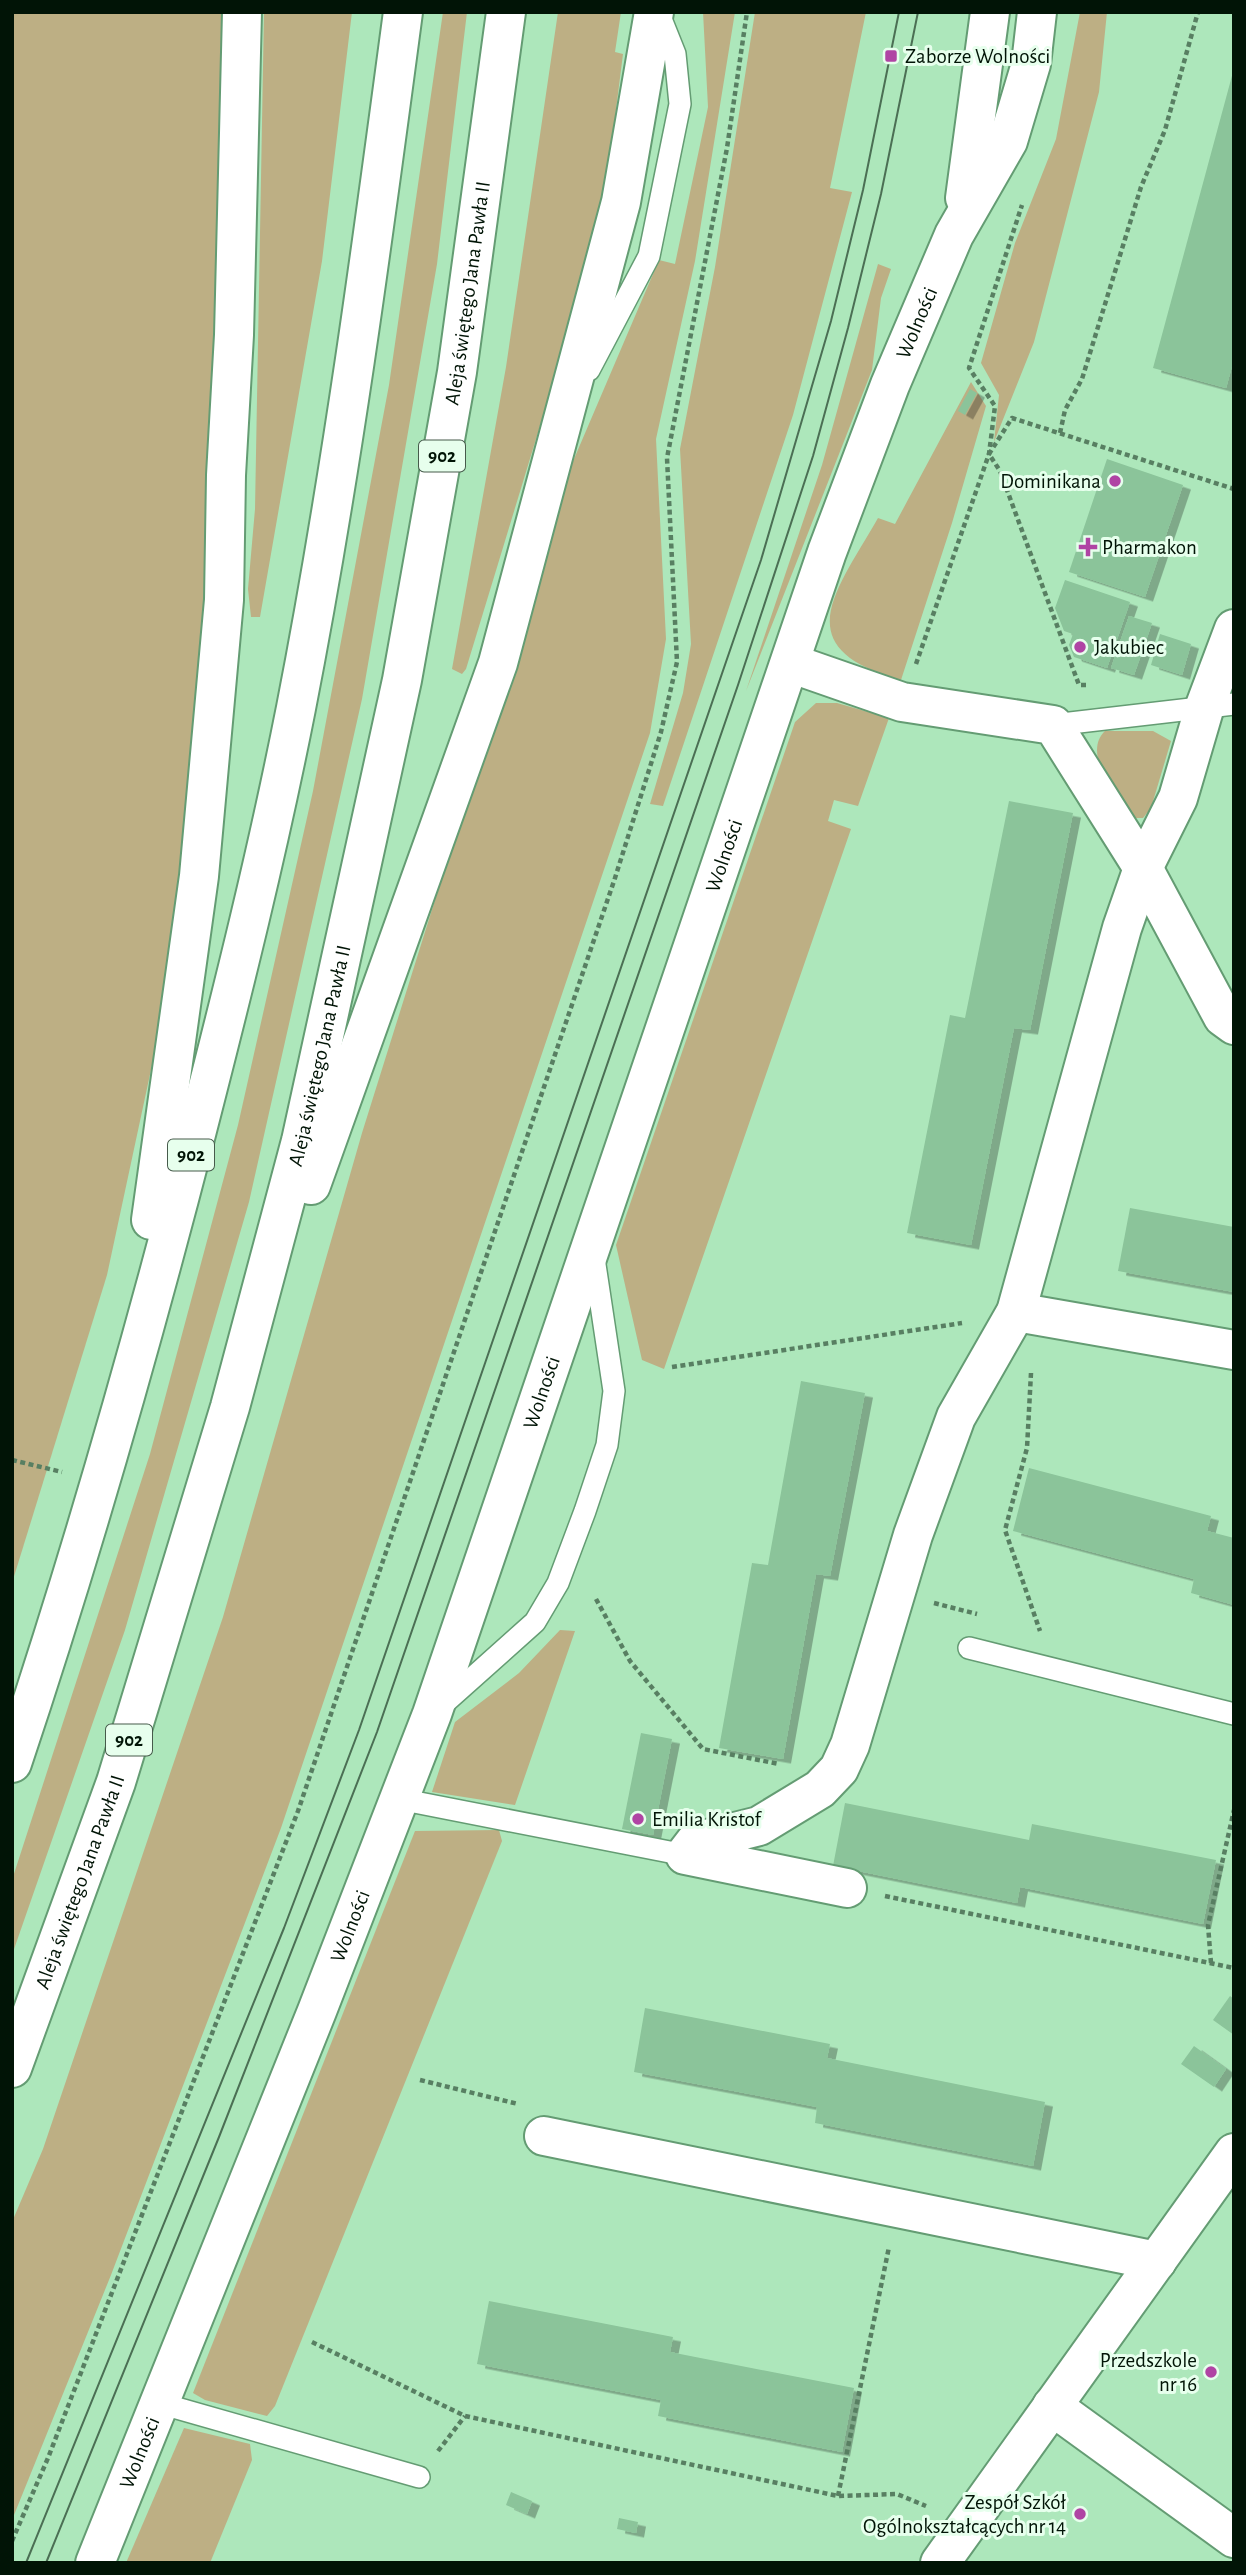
<svg xmlns="http://www.w3.org/2000/svg" width="1246" height="2575" viewBox="0 0 1246 2575" font-family="'Alegreya Sans',sans-serif">
<style>
.green{fill:#bdaf84}
.building{fill:#8bc49a;filter:url(#shadow)}
.lines{fill:none;stroke-linecap:round;stroke-linejoin:round}
.lane-casing{stroke:#649c73;stroke-width:24}
.street-casing{stroke:#649c73;stroke-width:42}
.secondary-casing{stroke:#649c73;stroke-width:42}
.primary-casing{stroke:#649c73;stroke-width:42}
.path{stroke:#587f62;stroke-width:4.5;stroke-dasharray:5 3.5;stroke-linecap:butt}
.lane{stroke:#fff;stroke-width:21}
.street{stroke:#fff;stroke-width:38}
.secondary{stroke:#fff;stroke-width:38}
.primary{stroke:#fff;stroke-width:38}
.tram{stroke:#4b6f54;stroke-width:2}
.poi-dot{fill:#b044a4;stroke:#e7ffed;stroke-width:2.5}
.labels{text-anchor:middle;dominant-baseline:central;stroke-width:6;stroke-linejoin:round;paint-order:stroke}
.shield{fill:#e7ffed;stroke:#465a4b;stroke-width:2}
.shield-label{font-size:19px;font-weight:bold;fill:#011406}
.poi-label{font-size:21px;fill:#011406;stroke:#e7ffed;text-anchor:start}
.street-label{font-size:21px;fill:#011406;stroke:#e7ffed}
</style>
<defs>
<filter id="shadow"><feDropShadow dx="8" dy="4.5" stdDeviation="0" flood-color="#0004"/></filter>
</defs>
<rect width="100%" height="100%" fill="#ade7bb"/>
<g class="green">
<path d="M 12,12 L 223,12 L 220,166 L 198,772 L 164,1009 L 107,1275 L 12,1583 Z"/>
<path d="M 264,12 L 352,12 L 322,261 L 260,617 L 251,617 L 248,589 L 255,509 Z"/>
<path d="M 443,12 L 467,12 L 437,264 L 362,699 L 249,1202 L 125,1630 L 12,1955 L 12,1880 L 150,1454 L 238,1125 L 313,791 L 389,385 Z"/>
<path d="M 558,12 L 621,12 L 615,52 L 623,54 L 608,173 L 557,370 L 466,669 L 462,674 L 452,669 L 506,367 Z"/>
<path d="M 703,12 L 735,12 L 695,261 L 656,439 L 666,639 L 650,733 L 281,1828 L 111,2275 L 12,2520 L 12,2222 L 43,2149 L 223,1617 L 362,1133 L 571,466 L 659,260 L 675,264 L 708,107 Z"/>
<path d="M 755,12 L 866,12 L 830,188 L 852,192 L 793,415 L 663,806 L 650,804 L 683,693 L 691,644 L 680,449 L 715,267 Z"/>
<path d="M 1080,12 L 1107,12 L 1099,92 L 1034,342 L 994,442 L 999,395 L 981,363 L 1015,243 L 1056,139 Z"/>
<path d="M 878,264 L 891,269 L 881,298 L 872,370 L 746,691 L 822,465 Z"/>
<path d="M 971,382 L 986,406 L 952,523 L 901,680 C 785,648 836,592 878,518 L 895,524 Z"/>
<path d="M 816,703 L 837,703 L 889,718 L 858,806 L 834,800 L 828,821 L 851,829 L 664,1369 L 642,1360 L 616,1245 L 795,722 Z"/>
<path d="M 1105,731 L 1153,731 L 1171,741 L 1151,808 L 1143,818 L 1136,818 C 1117,801 1081,753 1105,731 Z"/>
<path d="M 560,1630 L 575,1631 L 515,1805 L 432,1792 L 455,1722 L 519,1673 Z"/>
<path d="M 499,1830 L 502,1841 L 275,2406 L 267,2416 L 205,2400 L 193,2393 L 415,1831 Z"/>
<path d="M 184,2428 L 250,2444 L 252,2460 L 210,2563 L 126,2563 Z"/>
</g>
<g class="building">
<path d="M 1233,72 L 1234,359 L 1226,388 L 1153,368 Z"/>
<path d="M 970,389 L 977,393 L 965,415 L 958,411 Z"/>
<path d="M 1107,459 L 1183,485 L 1145,597 L 1069,572 Z"/>
<path d="M 1065,580 L 1130,602 L 1107,668 L 1074,657 L 1069,645 L 1073,634 L 1064,631 L 1055,608 Z"/>
<path d="M 1129,616 L 1152,623 L 1134,675 L 1111,668 Z"/>
<path d="M 1160,634 L 1191,644 L 1182,675 L 1151,665 Z"/>
<path d="M 1009,801 L 1073,813 L 1030,1030 L 1014,1028 L 971,1245 L 907,1233 L 950,1015 L 965,1018 Z"/>
<path d="M 1130,1208 L 1234,1227 L 1234,1292 L 1118,1271 Z"/>
<path d="M 801,1381 L 865,1393 L 830,1576 L 816,1574 L 783,1759 L 719,1748 L 752,1563 L 768,1565 Z"/>
<path d="M 1029,1468 L 1211,1516 L 1207,1531 L 1234,1538 L 1234,1605 L 1191,1593 L 1194,1579 L 1013,1531 Z"/>
<path d="M 641,1733 L 672,1739 L 653,1835 L 622,1829 Z"/>
<path d="M 845,1803 L 1029,1840 L 1032,1824 L 1216,1860 L 1203,1924 L 1020,1887 L 1017,1903 L 833,1866 Z"/>
<path d="M 1230,1996 L 1234,1999 L 1234,2035 L 1213,2020 Z"/>
<path d="M 645,2008 L 830,2044 L 827,2058 L 1045,2102 L 1033,2166 L 815,2123 L 817,2107 L 634,2072 Z"/>
<path d="M 1194,2046 L 1226,2069 L 1214,2087 L 1181,2064 Z"/>
<path d="M 489,2301 L 673,2337 L 670,2352 L 854,2388 L 842,2452 L 658,2416 L 661,2400 L 477,2364 Z"/>
<path d="M 511,2492 L 532,2501 L 527,2514 L 506,2505 Z"/>
<path d="M 619,2518 L 638,2522 L 636,2533 L 617,2529 Z"/>
</g>
<g class="lines">
<defs>
<g id="lane">
<path d="M 589,370 L 649,256 L 680,104 L 675,54 L 659,14"/>
<path d="M 1053,725 L 1234,704"/>
<path d="M 969,1648 L 1234,1714"/>
<path d="M 441,1706 L 535,1622 L 558,1583 L 585,1511 L 607,1445 L 614,1391 L 594,1258"/>
<path d="M 399,1799 L 685,1855"/>
<path d="M 159,2403 L 419,2477"/>
</g>
<g id="street">
<path d="M 790,663 L 902,702 L 1053,725 L 1143,868 L 1223,1017 L 1234,1025"/>
<path d="M 1016,1312 L 1234,1350"/>
<path d="M 847,1888 L 685,1855 L 695,1842 L 759,1826 L 820,1789 L 839,1769 L 850,1745 L 913,1535 L 956,1417 L 1016,1312 L 1122,928 L 1143,868 L 1178,798 L 1205,706 L 1234,629"/>
<path d="M 544,2136 L 1157,2261"/>
<path d="M 1052,2406 L 1234,2538"/>
</g>
<g id="secondary">
<path d="M 965,198 L 990,12"/>
<path id="s1" d="M 95,2563 L 317,2011 L 432,1714 L 827,552 L 890,385 L 954,235 L 1008,141 L 1031,64 L 1037,12"/>
<path d="M 940,2563 L 1234,2153"/>
</g>
<g id="primary">
<path d="M 311,1185 L 498,663 L 621,202 L 654,12"/>
<path d="M 151,1220 L 199,876 L 224,600 L 226,475 L 234,335 L 242,12"/>
<path d="M 12,1763 C 82,1554 142,1343 197,1130 C 233,990 268,850 296,708 C 341,478 372,245 403,12"/>
<path id="s2" d="M 12,2068 L 116,1782 L 230,1407 L 301,1141 L 402,680 L 457,372 L 506,12"/>
</g>
</defs>
<use href="#lane" class="lane-casing"/>
<use href="#street" class="street-casing"/>
<use href="#secondary" class="secondary-casing"/>
<use href="#primary" class="primary-casing"/>
<g class="path">
<path d="M 1060,433 L 1065,410 L 1082,379 L 1141,187 L 1165,130 L 1198,12"/>
<path d="M 916,664 L 989,454 L 995,406 L 969,368 L 1022,205"/>
<path d="M 1086,685 L 1079,685 L 1000,471 L 989,454 L 1012,418 L 1234,489"/>
<path d="M 672,1367 L 962,1323"/>
<path d="M 1031,1373 L 1027,1448 L 1005,1530 L 1040,1631"/>
<path d="M 12,1460 L 62,1472"/>
<path d="M 596,1599 L 630,1661 L 703,1749 L 779,1764"/>
<path d="M 934,1603 L 977,1614"/>
<path d="M 885,1896 L 1234,1968"/>
<path d="M 1211,1963 L 1208,1925 L 1234,1810"/>
<path d="M 420,2080 L 518,2104"/>
<path d="M 312,2342 L 465,2416 L 838,2496 L 897,2494 L 926,2506"/>
<path d="M 438,2451 L 465,2416"/>
<path d="M 838,2496 L 889,2247"/>
<path d="M 12,2541 L 48,2458 L 298,1811 L 615,878 L 661,732 L 677,662 L 667,458 L 727,148 L 747,12"/>
</g>
<use href="#lane" class="lane"/>
<use href="#street" class="street"/>
<use href="#secondary" class="secondary"/>
<use href="#primary" class="primary"/>
<g class="tram">
<path d="M 26,2563 L 284,1928 L 359,1730 L 761,560 L 831,321 L 863,190 L 899,12"/>
<path d="M 46,2563 L 219,2137 L 377,1732 L 738,685 L 813,456 L 848,328 L 881,194 L 918,12"/>
</g>
</g>
<g class="poi-dot">
<rect x="884" y="49" width="14" height="14" rx="3.5"/>
<circle cx="1115" cy="481" r="7"/>
<path d="M1084.5 536.5h7v7h7v7h-7v7h-7v-7h-7v-7h7z"/>
<circle cx="1080" cy="647" r="7"/>
<circle cx="638" cy="1819" r="7"/>
<circle cx="1211" cy="2372" r="7"/>
<circle cx="1080" cy="2514" r="7"/>
</g>
<g class="labels">
<g class="shield">
<rect x="419" y="440.5" width="46" height="31" rx="5"/>
<rect x="168" y="1139.5" width="46" height="31" rx="5"/>
<rect x="106" y="1724.5" width="46" height="31" rx="5"/>
</g>
<g class="shield-label">
<text x="442" y="456">902</text>
<text x="191" y="1155">902</text>
<text x="129" y="1740">902</text>
</g>
<g class="poi-label">
<text x="905" y="56">Zaborze Wolności</text>
<text x="1101" y="481" text-anchor="end">Dominikana</text>
<text x="1102" y="547">Pharmakon</text>
<text x="1094" y="647">Jakubiec</text>
<text x="652" y="1819">Emilia Kristof</text>
<text x="1197" y="2360" text-anchor="end">Przedszkole<tspan x="1197" dy="24">nr 16</tspan></text>
<text x="1066" y="2502" text-anchor="end">Zespół Szkół<tspan x="1066" dy="24">Ogólnokształcących nr 14</tspan></text>
</g>
<g class="street-label">
<text stroke="none"><textPath href="#s2" startOffset="1836">Aleja świętego Jana Pawła II</textPath></text>
<text stroke="none"><textPath href="#s1" startOffset="2387">Wolności</textPath></text>
<text stroke="none"><textPath href="#s1" startOffset="1820">Wolności</textPath></text>
<text stroke="none"><textPath href="#s2" startOffset="1059">Aleja świętego Jana Pawła II</textPath></text>
<text stroke="none"><textPath href="#s1" startOffset="1253">Wolności</textPath></text>
<text stroke="none"><textPath href="#s2" startOffset="198">Aleja świętego Jana Pawła II</textPath></text>
<text stroke="none"><textPath href="#s1" startOffset="686">Wolności</textPath></text>
<text stroke="none"><textPath href="#s1" startOffset="119">Wolności</textPath></text>
</g>
</g>
<rect width="1246" height="2575" fill="none" stroke="#011406" stroke-width="28"/>
</svg>
